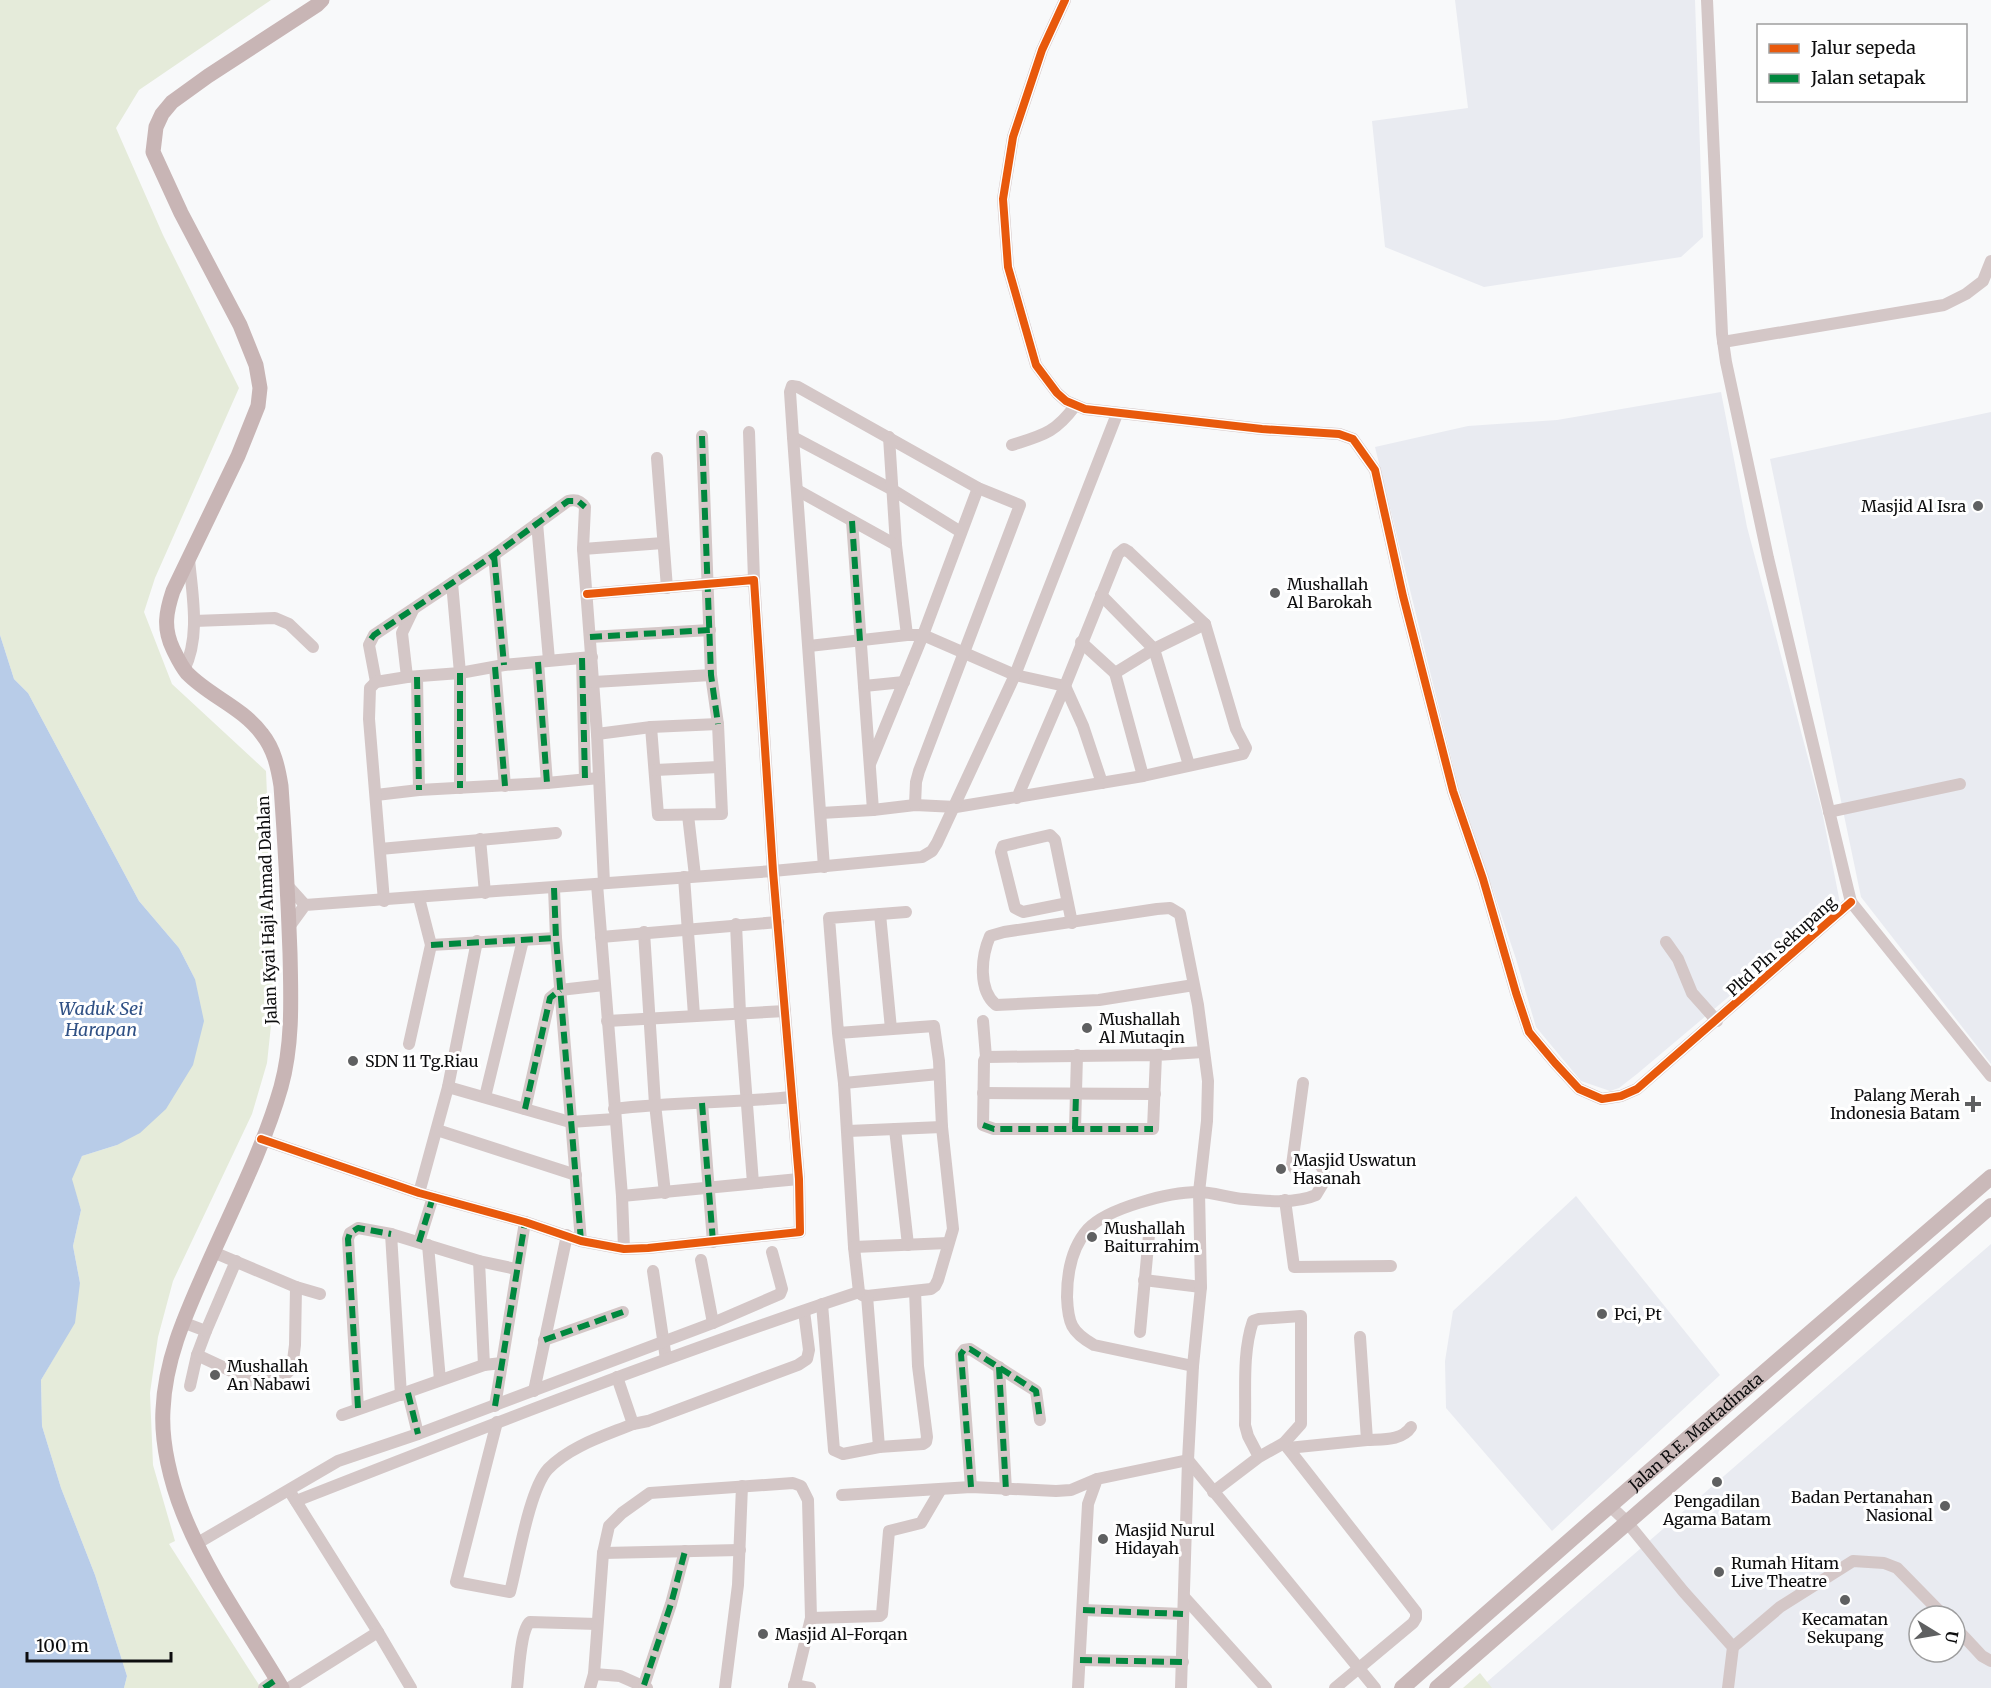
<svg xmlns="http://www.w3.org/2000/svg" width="1991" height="1688" viewBox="0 0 1991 1688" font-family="Merriweather,serif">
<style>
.built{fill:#e9ebf1;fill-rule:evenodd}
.green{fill:#e5ebda}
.water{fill:#b8cce8}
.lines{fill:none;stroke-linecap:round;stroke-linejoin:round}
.minor{stroke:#d4c7c7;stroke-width:12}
.major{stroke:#c8b5b5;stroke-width:15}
.highway{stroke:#cab9b9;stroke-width:16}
.quiet{stroke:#00873e;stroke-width:6;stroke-dasharray:12 6;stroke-linecap:butt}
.cycleway-casing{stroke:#fff;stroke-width:11}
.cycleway{stroke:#e8590c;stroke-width:8}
.poi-dot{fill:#5f6061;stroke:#fff;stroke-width:2}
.labels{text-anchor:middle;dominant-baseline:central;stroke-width:6;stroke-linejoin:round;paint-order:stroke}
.poi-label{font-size:16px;fill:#0d0d0e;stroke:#fff;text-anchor:start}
.street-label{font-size:16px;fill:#0d0d0e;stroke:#fff}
.water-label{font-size:18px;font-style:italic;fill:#305185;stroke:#fff}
</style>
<rect width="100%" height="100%" fill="#f8f9fa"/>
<g class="built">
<path d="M 1455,0 L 1695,0 L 1703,237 L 1681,257 L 1484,287 L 1385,247 L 1372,121 L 1468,108 Z"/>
<path d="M 1721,392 L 1747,527 L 1822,811 L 1840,903 L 1637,1074 L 1619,1088 L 1610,1091 L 1581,1081 L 1536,1027 L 1516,959 L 1458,786 L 1375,447 L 1468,426 L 1557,420 Z"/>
<path d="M 1991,412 L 1991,1064 L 1861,897 L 1770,459 Z"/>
<path d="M 1576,1196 L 1720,1375 L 1552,1531 L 1446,1408 L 1445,1361 L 1453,1311 Z"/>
<path d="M 1991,1244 L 1991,1688 L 1480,1688 ZM 1919,1616 L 1955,1616 L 1955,1652 L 1919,1652 Z"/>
</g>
<g class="green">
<path d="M 0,0 L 271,0 L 139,90 L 116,128 L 163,235 L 239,388 L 155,578 L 144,612 L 172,684 L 266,771 L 275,988 L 267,1063 L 252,1114 L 173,1281 L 158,1337 L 150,1393 L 153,1465 L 175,1541 L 169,1544 L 261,1688 L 124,1688 L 127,1676 L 95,1575 L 61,1488 L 42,1426 L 41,1380 L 56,1354 L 80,1283 L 73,1246 L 81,1210 L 71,1179 L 82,1156 L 117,1145 L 195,979 L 179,948 L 139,901 L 28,693 L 14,679 L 0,635 Z"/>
<path d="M 1480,1673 L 1492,1688 L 1463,1688 Z"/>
</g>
<path class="water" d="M 0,635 L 14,679 L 28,693 L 139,901 L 179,948 L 195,979 L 204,1021 L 193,1065 L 166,1109 L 140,1133 L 117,1145 L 82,1156 L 72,1179 L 81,1210 L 73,1246 L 80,1283 L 75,1323 L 41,1380 L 42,1426 L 61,1488 L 95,1575 L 127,1676 L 124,1688 L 0,1688 Z"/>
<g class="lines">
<g class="minor">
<path d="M 1065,0 L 1042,50 L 1013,137 L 1003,199 L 1008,267 L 1036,365 L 1057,393 L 1066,401 L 1085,409 L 1262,429 L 1339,434 L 1353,439 L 1375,470 L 1403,596 L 1453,791 L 1483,879 L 1516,993 L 1529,1032 L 1555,1063 L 1579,1089 L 1602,1099 L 1621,1096 L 1637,1089 L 1851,902"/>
<path d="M 1707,0 L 1722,334 L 1726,362 L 1768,558 L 1851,902 L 1991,1076"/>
<path d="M 1723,342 L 1944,305 L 1966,294 L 1983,281 L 1991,261"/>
<path d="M 749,432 L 754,580"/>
<path d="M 793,437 L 893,490 L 961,532"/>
<path d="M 889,437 L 896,545 L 907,635"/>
<path d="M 1012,445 C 1043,435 1055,433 1075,406"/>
<path d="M 657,458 L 667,588"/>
<path d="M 797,490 L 896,545"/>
<path d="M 852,521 L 873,810"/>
<path d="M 537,523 L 549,660"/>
<path d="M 583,549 L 663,543"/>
<path d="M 494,555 L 504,665"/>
<path d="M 452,583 L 460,673 L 460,788"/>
<path d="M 1101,595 L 1154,649 L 1189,765"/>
<path d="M 194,621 L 275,618 L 289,624 L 313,647"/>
<path d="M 590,637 L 710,630"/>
<path d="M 1081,642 L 1115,673"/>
<path d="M 809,646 L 907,635 L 923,635 L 1015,675 L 1065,686 L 1083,726 L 1102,783"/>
<path d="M 582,658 L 585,779"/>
<path d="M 538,662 L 547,783"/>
<path d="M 495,667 L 505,786"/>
<path d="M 184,670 C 201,636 192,594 189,559"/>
<path d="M 407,677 L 402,633 L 413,610"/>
<path d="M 417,677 L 419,790"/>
<path d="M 376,682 L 369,645 L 374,635 L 494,555 L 568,501 C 575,499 581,501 585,507 L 583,549 L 597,734 L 604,883"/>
<path d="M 594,682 L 711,675"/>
<path d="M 864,686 L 904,682"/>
<path d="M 651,727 L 658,815 L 722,814 L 718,724 L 711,675 L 702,436"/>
<path d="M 597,734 L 651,727 L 718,724"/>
<path d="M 870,764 L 923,635 L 978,488"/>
<path d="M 655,770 L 719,767"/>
<path d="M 1143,776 L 1115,673 L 1154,649 L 1205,624"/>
<path d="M 376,795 L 419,790 L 547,783 L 599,778"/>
<path d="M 1829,812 L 1960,784"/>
<path d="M 821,813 L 873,810 L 915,805 L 956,807 L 1143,776 L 1243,754 L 1246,748 L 1236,729 L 1205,624 L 1129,552 L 1124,549 L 1118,554 L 1065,686 L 1017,798"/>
<path d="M 688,815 L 695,876"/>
<path d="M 480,839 L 485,893"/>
<path d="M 380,849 L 556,833"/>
<path d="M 824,867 L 793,437 L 790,392 L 792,386 L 798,387 L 978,488 L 1020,505 L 919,771 L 916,782 L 915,805"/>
<path d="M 684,877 L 694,1015"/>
<path d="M 597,884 L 622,1196 L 624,1249"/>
<path d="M 287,885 L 305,905"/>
<path d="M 554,888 L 556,938 L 581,1241"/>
<path d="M 384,901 L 369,719 L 370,688 L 376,682 L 407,677 L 460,673 L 504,665 L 592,657"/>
<path d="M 1068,903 L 1023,912 L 1015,908 L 1001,852 L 1003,846 L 1050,835 L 1055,840 L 1072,923"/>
<path d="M 880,914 L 891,1029"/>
<path d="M 736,924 L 740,1013 L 753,1183"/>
<path d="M 289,927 L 305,905 L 773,871 L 922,857 L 932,851 L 937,843 L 1015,675 L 1117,414"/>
<path d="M 644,932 L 655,1104 L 665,1193"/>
<path d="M 601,937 L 778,922"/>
<path d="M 1666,942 L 1678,959 L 1692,993 L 1717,1021"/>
<path d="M 431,945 L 556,938"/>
<path d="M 607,1021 L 785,1011"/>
<path d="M 983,1021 L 986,1057"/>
<path d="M 838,1033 L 934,1026 L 939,1061 L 942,1127 L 953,1229 L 938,1280 L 935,1286 L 931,1289 L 867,1296 L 862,1295 L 859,1292 L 854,1247 L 844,1083 L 838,1033 L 829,918 L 906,912"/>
<path d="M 409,1044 L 431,945 L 419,898"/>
<path d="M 1156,1055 L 1153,1129 L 994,1129 L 983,1125 L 984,1061 L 986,1057 L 1156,1055 L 1203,1052"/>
<path d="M 844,1083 L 939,1074"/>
<path d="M 448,1087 L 570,1122 L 615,1119"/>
<path d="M 983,1093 L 1155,1094"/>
<path d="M 485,1097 L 523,940"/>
<path d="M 702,1103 L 713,1242"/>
<path d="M 525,1109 L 550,998 L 560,990 L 604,985"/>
<path d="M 614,1109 C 673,1102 733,1103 792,1097"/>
<path d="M 895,1129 L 908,1245"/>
<path d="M 1075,1129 L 1077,1055"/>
<path d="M 437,1130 L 576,1175"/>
<path d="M 848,1131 L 942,1127"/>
<path d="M 261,1139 L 419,1193 L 525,1222 L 581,1241 L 624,1249 L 648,1248 L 800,1232 L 799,1179 L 773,871 L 754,580 L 587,594"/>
<path d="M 419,1193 L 448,1087 L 477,941"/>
<path d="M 622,1196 L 799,1179"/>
<path d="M 1285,1200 L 1294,1267 L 1391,1266"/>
<path d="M 419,1242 L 433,1197"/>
<path d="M 428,1245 L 440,1380"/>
<path d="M 854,1247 L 948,1243"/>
<path d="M 213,1252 L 296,1287 L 320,1294"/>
<path d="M 701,1260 L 713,1323"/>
<path d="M 479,1261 L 484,1365"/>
<path d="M 653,1271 L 666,1359"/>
<path d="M 1144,1280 L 1201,1287"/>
<path d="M 867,1296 L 879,1447"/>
<path d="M 822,1304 L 834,1450 L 843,1454 L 879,1447 L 923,1444 L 926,1442 L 927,1437 L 918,1366 L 915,1291"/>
<path d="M 182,1322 L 206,1331 L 197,1355 L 190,1386"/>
<path d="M 206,1331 L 236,1261"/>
<path d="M 1140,1332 L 1149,1235"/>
<path d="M 544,1340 L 623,1312"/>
<path d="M 197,1355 L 253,1381 L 266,1380 L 287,1373 L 292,1368 L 295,1345 L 296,1287"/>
<path d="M 1193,1366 L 1094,1345 C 1071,1332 1068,1323 1067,1297 C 1067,1274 1071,1248 1088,1229 C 1107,1208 1170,1192 1198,1192 C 1213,1192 1229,1198 1244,1199 C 1265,1201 1296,1204 1316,1195 L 1325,1180 C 1325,1160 1308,1155 1297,1172 L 1292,1165 L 1303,1083"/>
<path d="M 999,1367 L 1006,1490"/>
<path d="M 617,1377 L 633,1424 L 648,1421 L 798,1365 L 807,1359 L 809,1350 L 804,1311"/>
<path d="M 534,1391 L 567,1235"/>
<path d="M 408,1393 L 418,1434"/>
<path d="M 401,1395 L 391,1234 L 479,1261 L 516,1269"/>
<path d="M 495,1406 L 525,1222"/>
<path d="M 358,1408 L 348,1239 L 350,1233 L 358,1228 L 391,1234"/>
<path d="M 342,1415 L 484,1365 L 502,1363"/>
<path d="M 497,1422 L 456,1582 L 510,1592 C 518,1562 529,1490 548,1469 C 570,1446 604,1436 633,1424"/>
<path d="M 1367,1440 C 1382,1439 1402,1441 1411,1427"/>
<path d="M 1284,1443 L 1416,1612 L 1416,1618 L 1413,1623 L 1335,1688"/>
<path d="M 1288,1448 L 1367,1440 L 1360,1337"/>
<path d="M 971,1487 L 961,1354 L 964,1350 L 970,1349 L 1036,1391 L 1040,1420"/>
<path d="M 1213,1492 L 1259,1457 L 1284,1443 L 1301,1424 L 1301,1316 L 1259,1319 L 1253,1321 C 1242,1353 1246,1391 1245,1425 L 1248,1436 L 1259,1457"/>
<path d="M 292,1495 L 378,1632 L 411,1688"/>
<path d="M 842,1495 L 971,1487 L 1056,1491 L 1071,1490 L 1097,1479"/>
<path d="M 296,1501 C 482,1428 669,1355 859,1292"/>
<path d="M 1610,1506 L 1626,1521 L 1683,1591 L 1733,1647 L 1728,1688"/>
<path d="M 196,1544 L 338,1461 L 418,1434 L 713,1323 L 780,1294 L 782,1289 L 772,1252"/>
<path d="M 603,1553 L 740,1550"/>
<path d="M 1185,1598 L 1266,1688"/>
<path d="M 1083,1610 L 1183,1614"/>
<path d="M 811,1618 L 880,1616 L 882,1614 L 889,1531 L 921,1523 L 941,1489"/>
<path d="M 1955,1627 L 1982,1656 L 1991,1661"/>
<path d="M 1733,1647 L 1780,1607 L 1853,1561 L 1884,1563 L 1897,1568 L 1944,1616"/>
<path d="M 1080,1660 L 1183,1662"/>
<path d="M 594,1674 L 620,1676 L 647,1688"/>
<path d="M 644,1685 L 671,1604 L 685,1551"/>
<path d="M 794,1685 L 810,1688"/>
<path d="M 264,1688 L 277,1679"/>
<path d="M 289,1688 L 378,1632"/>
<path d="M 517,1688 C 519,1674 520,1630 530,1622 L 597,1624"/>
<path d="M 590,1688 L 594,1674 L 603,1553 L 609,1526 L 622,1513 L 650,1493 L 793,1483 L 801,1486 L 808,1500 L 811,1618 L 794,1688"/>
<path d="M 725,1688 L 738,1585 L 742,1486"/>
<path d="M 1078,1688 L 1088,1504 L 1097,1479 L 1188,1460 L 1375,1688"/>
<path d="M 1181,1688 L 1188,1460 L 1193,1366 L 1201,1287 L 1199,1192 L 1207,1121 L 1208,1081 L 1198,1005 L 1180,914 L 1170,908 L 1157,909 L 1004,932 L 990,936 C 981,957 978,990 996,1005 L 1099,1000 L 1194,985"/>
</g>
<path class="major" d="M 282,1688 C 248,1630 208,1576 183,1513 C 171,1483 161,1443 163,1410 C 165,1361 184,1318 204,1273 C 230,1213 263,1150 281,1087 C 293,1044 291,998 290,953 C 288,897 285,842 281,786 C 278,767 274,749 262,734 C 242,707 209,696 187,673 C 181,666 177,657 173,649 C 163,628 166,612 173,591 L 238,456 L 258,406 L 260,388 L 256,365 L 240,325 L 181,213 L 153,152 L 156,127 L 162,114 L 172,102 L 208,76 L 317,5 L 322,0"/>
<g class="highway">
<path id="s1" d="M 1402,1688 L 1592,1521 L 1991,1177"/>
<path d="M 1437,1688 L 1991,1206"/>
</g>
<g class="quiet">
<path d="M 702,436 L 711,675 L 718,724"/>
<path d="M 852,521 L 860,641"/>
<path d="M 494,555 L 504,665"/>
<path d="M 590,637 L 710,630"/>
<path d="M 371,639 L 374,635 L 494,555 L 568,501 L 578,501 L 585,507"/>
<path d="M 582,658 L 585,779"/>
<path d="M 538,662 L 547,783"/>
<path d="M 495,667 L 505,786"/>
<path d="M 460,673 L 460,788"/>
<path d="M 417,677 L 419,790"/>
<path d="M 554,888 L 556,938 L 581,1241"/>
<path d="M 431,945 L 556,938"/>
<path d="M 702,1103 L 713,1242"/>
<path d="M 525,1109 L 550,998 L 560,990"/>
<path d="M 983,1125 L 994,1129 L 1153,1129"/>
<path d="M 1075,1129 L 1076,1094"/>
<path d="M 419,1242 L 433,1197"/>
<path d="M 544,1340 L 623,1312"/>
<path d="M 999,1367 L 1006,1490"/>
<path d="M 408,1393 L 418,1434"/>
<path d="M 495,1406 L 525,1222"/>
<path d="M 358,1408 L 348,1239 L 350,1233 L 358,1228 L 391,1234"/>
<path d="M 971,1487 L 961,1354 L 964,1350 L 970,1349 L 1036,1391 L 1040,1420"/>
<path d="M 1083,1610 L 1183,1614"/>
<path d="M 1080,1660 L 1183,1662"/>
<path d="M 644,1685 L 671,1604 L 685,1551"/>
<path d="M 264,1688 L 277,1679"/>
</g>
<defs>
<g id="cycleway">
<path d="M 1065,0 L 1042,50 L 1013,137 L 1003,199 L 1008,267 L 1036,365 L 1057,393 L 1066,401 L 1085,409 L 1262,429 L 1339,434 L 1353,439 L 1375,470 L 1403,596 L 1453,791 L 1483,879 L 1516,993 L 1529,1032 L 1555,1063 L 1579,1089 L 1602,1099 L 1621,1096 L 1637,1089 L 1851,902"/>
<path d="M 261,1139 L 419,1193 L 525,1222 L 581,1241 L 624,1249 L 648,1248 L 800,1232 L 799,1179 L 773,871 L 754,580 L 587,594"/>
</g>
</defs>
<use href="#cycleway" class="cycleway-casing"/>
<use href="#cycleway" class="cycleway"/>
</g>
<g class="poi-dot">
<circle cx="1978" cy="506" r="6"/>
<circle cx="1275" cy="593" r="6"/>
<circle cx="1087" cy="1028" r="6"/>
<circle cx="353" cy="1061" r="6"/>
<path d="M1970 1095h6v6h6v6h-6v6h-6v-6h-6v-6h6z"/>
<circle cx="1281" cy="1169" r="6"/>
<circle cx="1092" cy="1237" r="6"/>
<circle cx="1602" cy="1314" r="6"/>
<circle cx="215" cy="1375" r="6"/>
<circle cx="1717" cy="1482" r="6"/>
<circle cx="1945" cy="1506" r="6"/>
<circle cx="1103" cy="1539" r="6"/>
<circle cx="1719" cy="1572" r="6"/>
<circle cx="1845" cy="1600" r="6"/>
<circle cx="763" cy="1634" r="6"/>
</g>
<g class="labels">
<g class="poi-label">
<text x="1966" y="506" text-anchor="end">Masjid Al Isra</text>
<text x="1287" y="584">Mushallah<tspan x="1287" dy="18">Al Barokah</tspan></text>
<text x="1099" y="1019">Mushallah<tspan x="1099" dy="18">Al Mutaqin</tspan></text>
<text x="365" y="1061">SDN 11 Tg.Riau</text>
<text x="1960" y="1095" text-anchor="end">Palang Merah<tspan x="1960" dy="18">Indonesia Batam</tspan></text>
<text x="1293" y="1160">Masjid Uswatun<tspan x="1293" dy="18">Hasanah</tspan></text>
<text x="1104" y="1228">Mushallah<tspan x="1104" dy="18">Baiturrahim</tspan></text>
<text x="1614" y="1314">Pci, Pt</text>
<text x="227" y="1366">Mushallah<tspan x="227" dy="18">An Nabawi</tspan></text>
<text x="1933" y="1497" text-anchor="end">Badan Pertanahan<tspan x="1933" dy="18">Nasional</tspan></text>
<text x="1717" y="1501" text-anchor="middle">Pengadilan<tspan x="1717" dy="18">Agama Batam</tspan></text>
<text x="1115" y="1530">Masjid Nurul<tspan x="1115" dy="18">Hidayah</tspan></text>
<text x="1731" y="1563">Rumah Hitam<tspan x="1731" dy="18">Live Theatre</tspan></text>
<text x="1845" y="1619" text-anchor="middle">Kecamatan<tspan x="1845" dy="18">Sekupang</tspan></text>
<text x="775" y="1634">Masjid Al-Forqan</text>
</g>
<g class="street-label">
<text transform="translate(267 910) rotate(-92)">Jalan Kyai Haji Ahmad Dahlan</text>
<text transform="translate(1781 946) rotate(-42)">Pltd Pln Sekupang</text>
<text stroke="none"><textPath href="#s1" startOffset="390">Jalan R.E. Martadinata</textPath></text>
</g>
<g class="water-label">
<text x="101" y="1008">Waduk Sei<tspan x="101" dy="21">Harapan</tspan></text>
</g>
</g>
<rect x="1757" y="24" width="210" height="78" fill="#ffffff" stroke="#9e9e9f" stroke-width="1.5"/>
<rect x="1769" y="44" width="30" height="9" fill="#e8590c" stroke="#9e9e9f" stroke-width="1.5"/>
<text x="1811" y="54" font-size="18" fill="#0d0d0e">Jalur sepeda</text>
<rect x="1769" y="74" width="30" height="9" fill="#00873e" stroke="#9e9e9f" stroke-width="1.5"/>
<text x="1811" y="84" font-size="18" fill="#0d0d0e">Jalan setapak</text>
<g transform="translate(1937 1634) rotate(101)"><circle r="28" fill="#ffffff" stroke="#9e9e9f" stroke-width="1.5"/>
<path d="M0-4.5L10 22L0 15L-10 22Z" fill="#5f6061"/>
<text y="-9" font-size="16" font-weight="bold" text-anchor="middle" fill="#0d0d0e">U</text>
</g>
<path d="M27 1652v9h144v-9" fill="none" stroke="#0d0d0e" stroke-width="3"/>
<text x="36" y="1652" font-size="18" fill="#0d0d0e" stroke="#ffffff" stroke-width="4.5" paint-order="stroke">100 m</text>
</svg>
